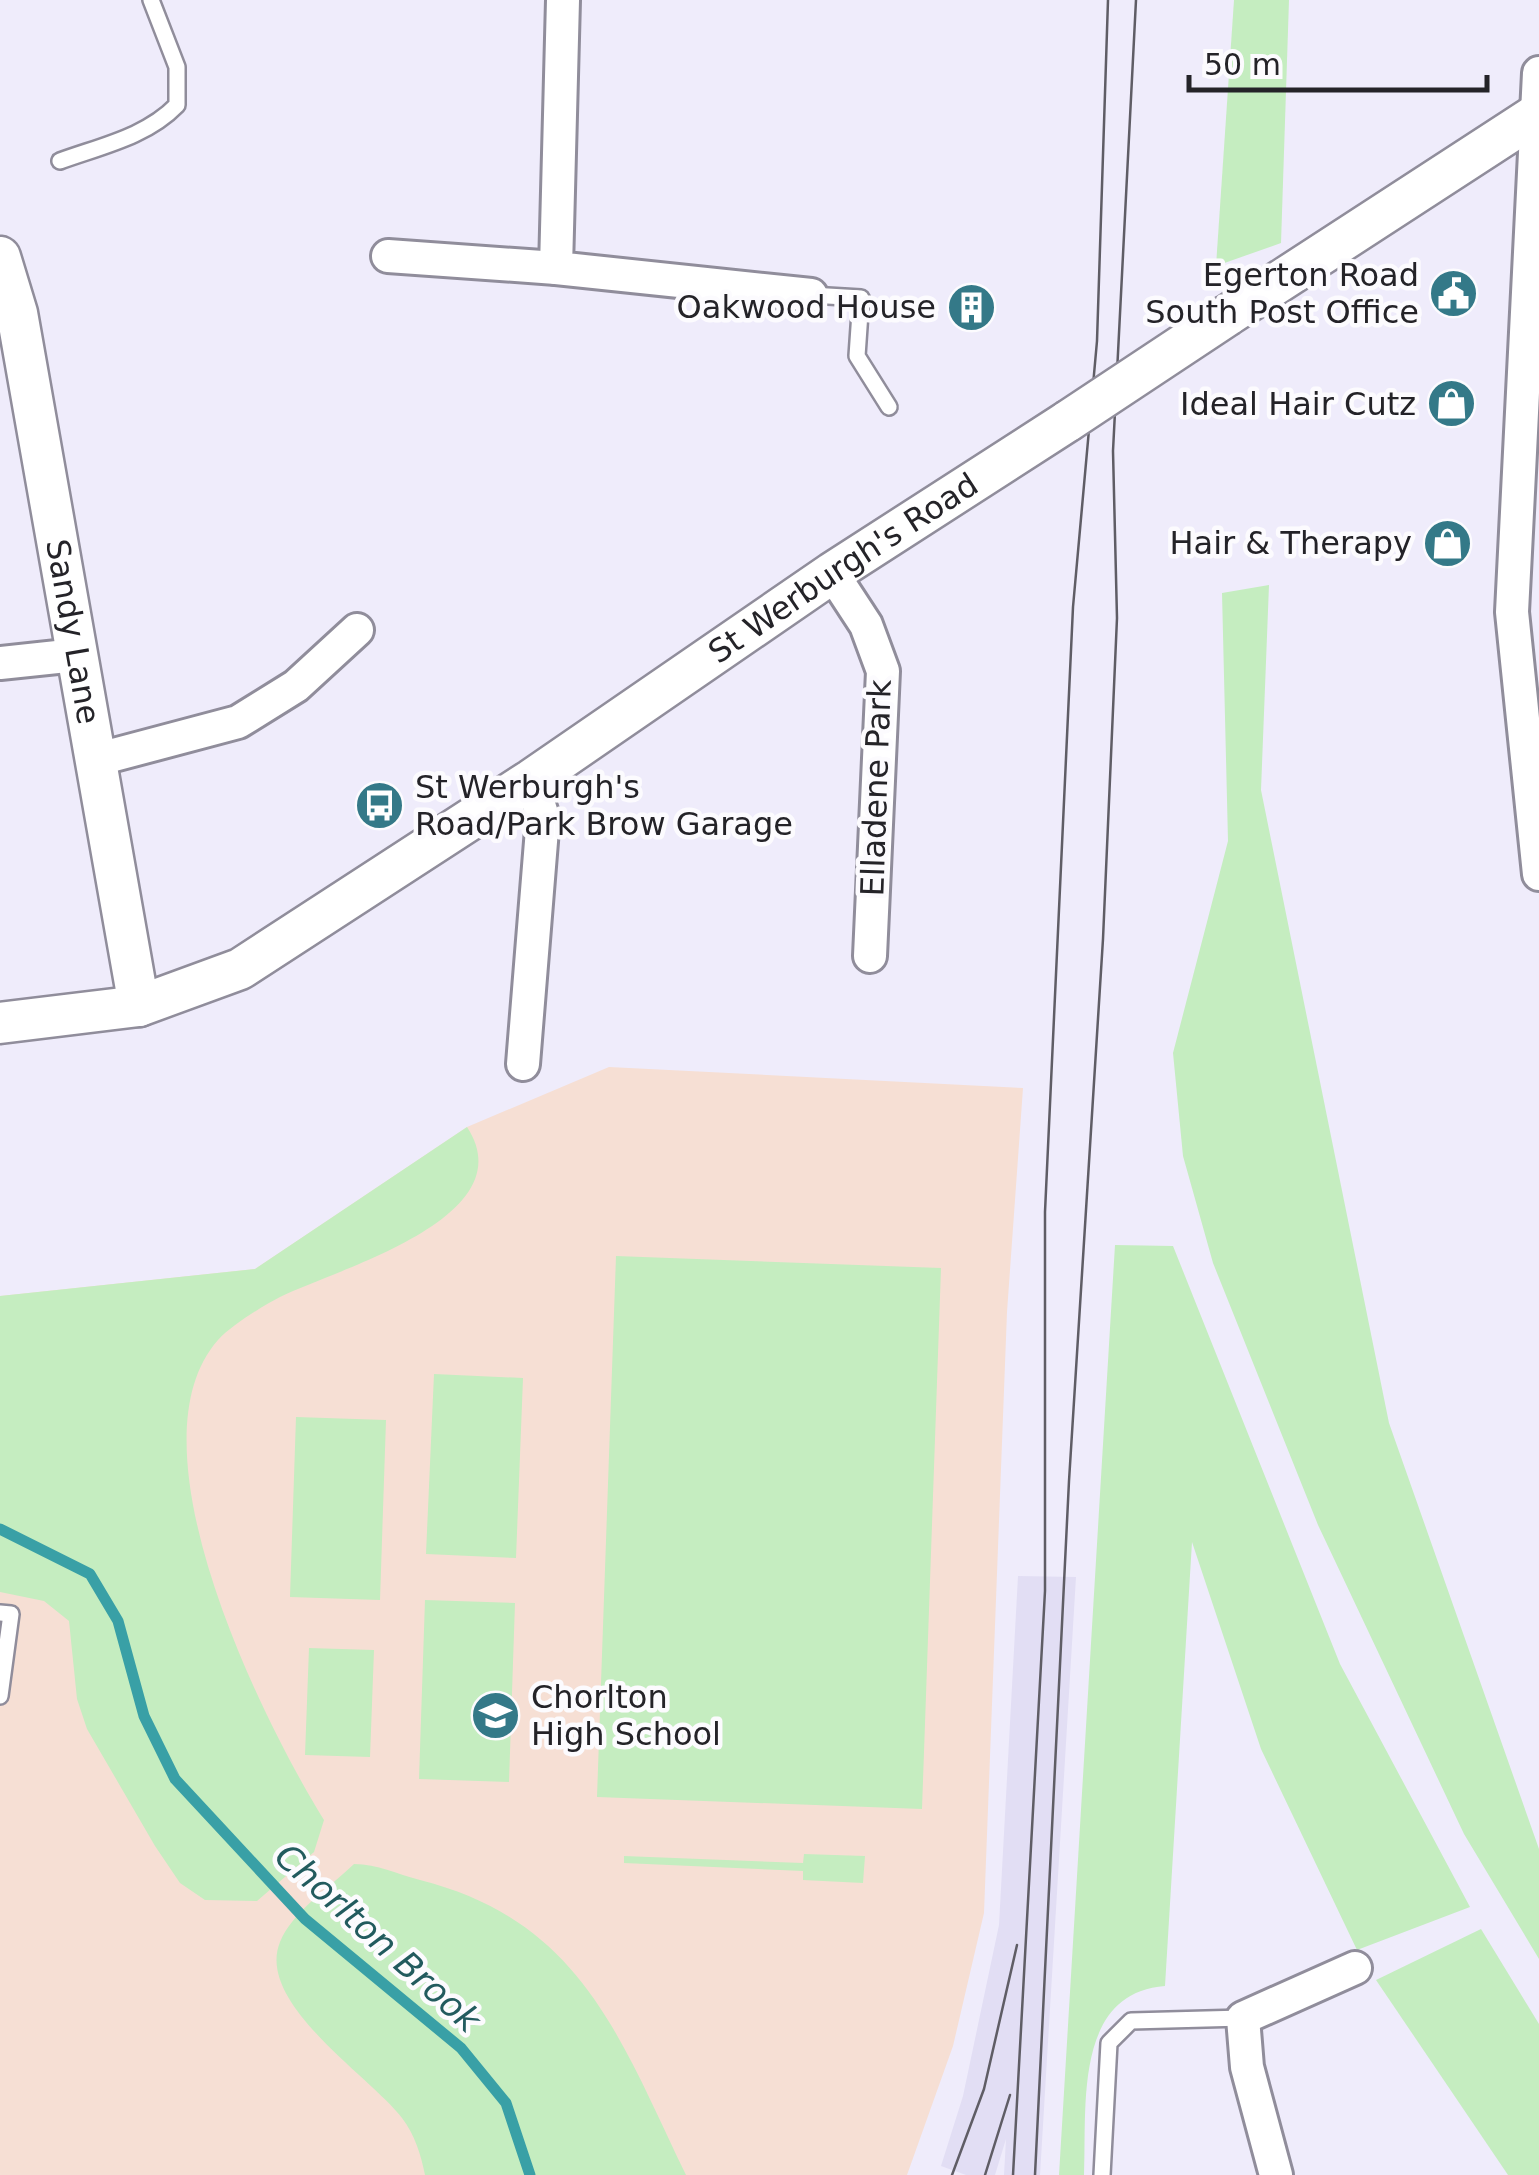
<svg xmlns="http://www.w3.org/2000/svg" width="1539" height="2175" viewBox="0 0 1539 2175" font-family="'DejaVu Sans',sans-serif">
<style>
.built{fill:#e2def4}
.education{fill:#f6dfd4}
.green{fill:#c5edc0}
.lines{fill:none;stroke-linecap:round;stroke-linejoin:round}
.stream{stroke:#39a0a6;stroke-width:11}
.service-casing{stroke:#908d9b;stroke-width:20}
.minor-casing{stroke:#908d9b;stroke-width:38}
.tertiary-casing{stroke:#908d9b;stroke-width:45}
.service{stroke:#fff;stroke-width:15}
.minor{stroke:#fff;stroke-width:32}
.tertiary{stroke:#fff;stroke-width:40}
.tram{stroke:#5f5d65;stroke-width:2.5}
.tertiary-bridge-casing{stroke:#908d9b;stroke-width:45;stroke-linecap:butt}
.tertiary-bridge{stroke:#fff;stroke-width:40}
.labels{text-anchor:middle;dominant-baseline:central;stroke-width:9;stroke-linejoin:round;paint-order:stroke}
.poi-label{font-size:32px;fill:#242328;stroke:#fcfbfe;text-anchor:end}
.street-label{font-size:32px;fill:#242328;stroke:#fcfbfe}
.water-label{font-size:35px;font-style:italic;fill:#225b5e;stroke:#fcfbfe}
</style>
<rect width="100%" height="100%" fill="#efecfb"/>
<path class="built" d="M 1018,1576 L 1076,1577 L 1040,2175 L 1004,2175 L 1006,2139 L 995,2175 L 966,2175 L 941,2166 L 963,2096 L 999,1925 Z"/>
<path class="education" d="M 609,1067 L 1023,1088 L 1007,1312 L 984,1913 L 953,2046 L 907,2175 L 0,2175 L 0,1296 L 255,1269 L 467,1127 Z"/>
<g class="green">
<path d="M 1234,0 L 1289,0 L 1281,243 L 1216,266 Z"/>
<path d="M 1269,585 L 1261,790 L 1389,1423 L 1539,1849 L 1539,1959 L 1464,1834 L 1318,1525 L 1213,1263 L 1183,1156 L 1173,1053 L 1228,841 L 1222,593 Z"/>
<path d="M 467,1127 C 527,1218 334,1270 280,1297 C 261,1307 232,1325 218,1340 C 125,1445 262,1720 324,1820 L 314,1852 L 257,1901 L 205,1900 L 180,1883 L 155,1846 L 87,1729 L 77,1699 L 69,1621 L 44,1601 L 0,1592 L 0,1296 L 255,1269 Z"/>
<path d="M 1115,1245 L 1173,1246 L 1340,1664 L 1470,1907 L 1357,1950 L 1261,1749 L 1192,1542 L 1165,1986 C 1073,1993 1087,2108 1084,2175 L 1059,2175 Z"/>
<path d="M 616,1256 L 941,1268 L 922,1809 L 597,1797 Z"/>
<path d="M 434,1374 L 523,1378 L 516,1558 L 426,1554 Z"/>
<path d="M 296,1417 L 386,1420 L 380,1600 L 290,1597 Z"/>
<path d="M 425,1600 L 515,1603 L 509,1782 L 419,1779 Z"/>
<path d="M 309,1648 L 374,1650 L 370,1757 L 305,1755 Z"/>
<path d="M 804,1854 L 865,1856 L 863,1883 L 803,1880 L 803,1871 L 624,1863 L 624,1856 L 803,1863 Z"/>
<path d="M 354,1864 C 378,1864 396,1874 420,1880 C 582,1921 620,2039 686,2175 L 425,2175 C 421,2155 415,2135 402,2118 C 371,2077 255,2003 280,1942 C 292,1912 330,1887 354,1864 Z"/>
<path d="M 1481,1929 L 1539,2024 L 1539,2175 L 1508,2175 L 1376,1980 Z"/>
</g>
<g class="lines">
<path class="stream" d="M 0,1529 L 90,1574 L 118,1621 L 144,1716 L 175,1779 L 305,1919 L 461,2048 L 506,2103 L 530,2175"/>
<defs>
<g id="service">
<path d="M 60,161 C 101,146 146,137 177,105 L 177,67 L 151,0"/>
<path d="M 811,295 L 861,298 L 857,356 L 889,407"/>
<path d="M 0,1613 L 11,1614 L 0,1696"/>
<path d="M 1102,2175 L 1109,2043 L 1131,2021 L 1243,2018"/>
</g>
<g id="minor">
<path d="M 563,0 L 556,268 L 811,295"/>
<path d="M 1539,73 L 1512,612 L 1539,874"/>
<path d="M 388,256 L 556,268"/>
<path d="M 832,573 L 866,625 L 883,671 L 870,956"/>
<path d="M 0,663 L 76,655"/>
<path d="M 95,760 L 238,722 L 296,686 L 357,630"/>
<path d="M 523,1064 L 543,817 L 531,780"/>
<path d="M 1276,2175 L 1247,2067 L 1243,2018 L 1355,1968"/>
</g>
<g id="tertiary">
<path id="s1" d="M 0,257 L 17,313 L 139,1006"/>
<path d="M 1228,315 L 1539,113"/>
<path id="s2" d="M 0,1023 L 139,1006 L 240,969 L 531,780 L 832,573 L 1068,421"/>
</g>
</defs>
<use href="#service" class="service-casing"/>
<use href="#minor" class="minor-casing"/>
<use href="#tertiary" class="tertiary-casing"/>
<use href="#service" class="service"/>
<use href="#minor" class="minor"/>
<use href="#tertiary" class="tertiary"/>
<g class="tram">
<path d="M 952,2175 L 984,2089 L 1017,1945"/>
<path d="M 985,2175 L 1010,2095"/>
<path d="M 1013,2175 L 1045,1591 L 1045,1212 L 1073,607 L 1097,341 L 1108,0"/>
<path d="M 1035,2175 L 1069,1481 L 1103,939 L 1117,618 L 1113,451 L 1136,0"/>
</g>
<defs>
<path id="tertiary-bridge" d="M 1068,421 L 1228,315"/>
</defs>
<use href="#tertiary-bridge" class="tertiary-bridge-casing"/>
<use href="#tertiary-bridge" class="tertiary-bridge"/>
</g>
<defs>
<symbol id="civic-disc" viewBox="-11 -11 22 22"><circle r="9.5" fill="#347988" stroke="#fcfbfe"/><path d="M-.6-6.5H3V-4.5H.6V-3L4-1V1h2V6H-6V1h2V-1L-.6-3ZM-1.2 2.5V6h2.4V2.5Z" fill="#fff"/></symbol>
<symbol id="building-disc" viewBox="-11 -11 22 22"><circle r="9.5" fill="#347988" stroke="#fcfbfe"/><path d="M-4-6H4V6H1V3H-1V6H-4ZM-2.5-4.3h1.7v1.8h-1.7ZM.8-4.3h1.7v1.8H.8ZM-2.5-1h1.7V.8h-1.7ZM.8-1h1.7V.8H.8Z" fill="#fff"/></symbol>
<symbol id="shop-disc" viewBox="-11 -11 22 22"><circle r="9.5" fill="#347988" stroke="#fcfbfe"/><path d="M-5-2.5h2.3a2.7 3.5 0 0 1 5.4 0H5L5.5 6h-11ZM-1.5-2.5h3a1.5 2.3 0 0 0-3 0Z" fill="#fff"/></symbol>
<symbol id="bus-disc" viewBox="-11 -11 22 22"><circle r="9.5" fill="#347988" stroke="#fcfbfe"/><path d="M-5-6H5V4H4V6H2V4H-2V6H-4V4H-5ZM-3.5-4V0h7V-4ZM-3.5 1.2v1.5H-2V1.2ZM2 1.2v1.5H3.5V1.2Z" fill="#fff"/></symbol>
<symbol id="school-disc" viewBox="-11 -11 22 22"><circle r="9.5" fill="#347988" stroke="#fcfbfe"/><path d="M0-5L7-2L0 1L-7-2ZM-4 1L0 2.5L4 1V4Q0 6-4 4Z" fill="#fff"/></symbol>
</defs>
<g fill-rule="evenodd">
<use href="#civic-disc" x="1426" y="266" width="55" height="55"/>
<use href="#building-disc" x="944" y="280" width="55" height="55"/>
<use href="#shop-disc" x="1424" y="376" width="55" height="55"/>
<use href="#shop-disc" x="1420" y="516" width="55" height="55"/>
<use href="#bus-disc" x="352" y="778" width="55" height="55"/>
<use href="#school-disc" x="468" y="1688" width="55" height="55"/>
</g>
<g class="labels">
<g class="poi-label">
<text x="1419" y="275">Egerton Road<tspan x="1419" dy="37">South Post Office</tspan></text>
<text x="936" y="307">Oakwood House</text>
<text x="1416" y="404">Ideal Hair Cutz</text>
<text x="1412" y="543">Hair &amp; Therapy</text>
<text x="415" y="787" text-anchor="start">St Werburgh's<tspan x="415" dy="37">Road/Park Brow Garage</tspan></text>
<text x="531" y="1697" text-anchor="start">Chorlton<tspan x="531" dy="37">High School</tspan></text>
</g>
<g class="street-label">
<text stroke="none"><textPath href="#s2" startOffset="972">St Werburgh's Road</textPath></text>
<text stroke="none"><textPath href="#s1" startOffset="382">Sandy Lane</textPath></text>
<text transform="translate(876 788) rotate(-88)">Elladene Park</text>
</g>
<g class="water-label">
<text transform="translate(378 1938) rotate(42)">Chorlton Brook</text>
</g>
</g>
<path d="M1189 75v15h298v-15" fill="none" stroke="#242328" stroke-width="5"/>
<text x="1204" y="75" font-size="30" fill="#242328" stroke="#fcfbfe" stroke-width="8" paint-order="stroke">50 m</text>
</svg>
